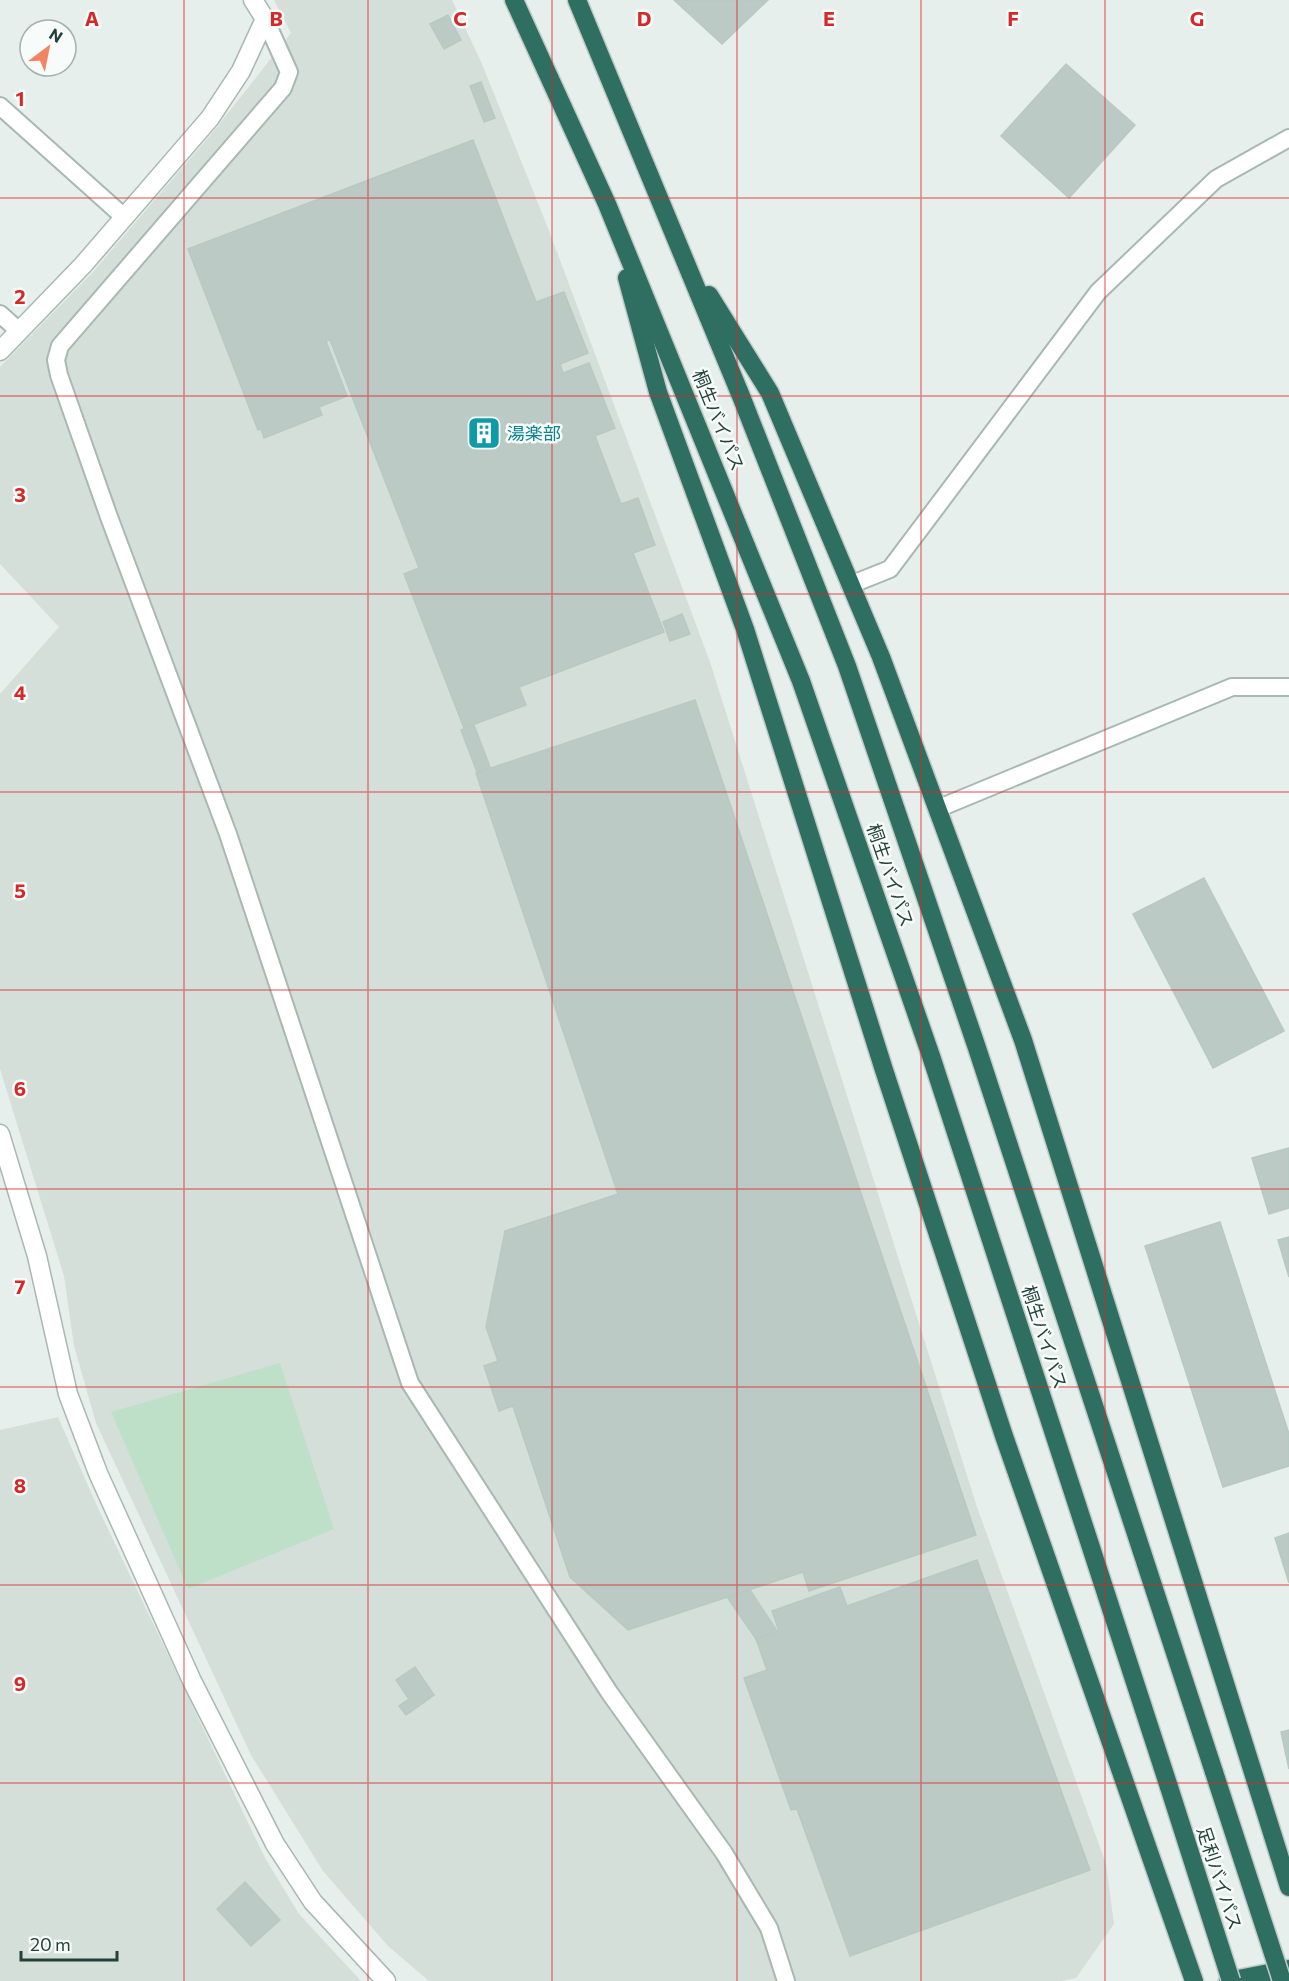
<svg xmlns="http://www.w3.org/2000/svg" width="1289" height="1981" viewBox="0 0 1289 1981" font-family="Commissioner,'Noto Sans JP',sans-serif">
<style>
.built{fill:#d4dfda}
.green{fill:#bfe0c8}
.building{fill:#bbcac4;stroke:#b8c9c2;stroke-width:1.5}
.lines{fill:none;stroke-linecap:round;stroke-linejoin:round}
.lane-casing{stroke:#a8b8b2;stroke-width:20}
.street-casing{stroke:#a8b8b2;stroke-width:21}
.highway-casing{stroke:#c2cac8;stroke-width:21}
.lane{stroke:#fff;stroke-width:16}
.street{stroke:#fff;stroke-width:18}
.highway{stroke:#2f6f62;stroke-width:18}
.highway-bridge-casing{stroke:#c2cac8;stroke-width:21;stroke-linecap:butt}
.highway-bridge{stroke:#2f6f62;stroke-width:18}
.grid{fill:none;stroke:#d62828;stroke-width:1.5;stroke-opacity:0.55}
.labels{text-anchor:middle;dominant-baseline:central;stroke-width:5;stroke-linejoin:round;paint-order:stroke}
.street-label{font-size:18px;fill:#24423a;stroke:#f7fbf9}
.culture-label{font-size:18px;fill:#0d838f;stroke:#f7fbf9;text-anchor:start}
.grid-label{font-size:20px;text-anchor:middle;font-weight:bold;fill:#d62828;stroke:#f7fbf9;stroke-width:5;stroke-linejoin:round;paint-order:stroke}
</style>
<rect width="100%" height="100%" fill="#e6efeb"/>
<g class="built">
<path d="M 274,0 L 452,0 L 482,64 L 548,228 L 710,662 L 977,1507 L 1106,1864 L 1114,1924 L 1076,1978 L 1062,1981 L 429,1981 L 388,1946 L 323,1871 L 251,1755 L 96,1423 L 74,1346 L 64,1276 L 0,1069 L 0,694 L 59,627 L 0,564 L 0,367 L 92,273 L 213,132 L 291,33 Z"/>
<path d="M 58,1417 L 97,1506 L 265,1858 L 299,1914 L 361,1981 L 0,1981 L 0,1430 Z"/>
</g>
<path class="green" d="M 280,1363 L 334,1529 L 188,1589 L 111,1412 Z"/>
<g class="building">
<path d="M 674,0 L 768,0 L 722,44 Z"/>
<path d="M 448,15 L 461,40 L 444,49 L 430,24 Z"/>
<path d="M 1066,64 L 1135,125 L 1069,198 L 1001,136 Z"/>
<path d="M 481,82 L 495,118 L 484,122 L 470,86 Z"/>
<path d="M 473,140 L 536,302 L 564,292 L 588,353 L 560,364 L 563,373 L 589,363 L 615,428 L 595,436 L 621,504 L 638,498 L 655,545 L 633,553 L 664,632 L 519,687 L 526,705 L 464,728 L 404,574 L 419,568 L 330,340 L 326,341 L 347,396 L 319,407 L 322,415 L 264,438 L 261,429 L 258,430 L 188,249 Z"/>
<path d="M 682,614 L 690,634 L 670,641 L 663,622 Z"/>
<path d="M 695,700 L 976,1535 L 809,1591 L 803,1572 L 628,1630 L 570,1577 L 513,1406 L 499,1411 L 484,1366 L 498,1361 L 486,1327 L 505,1231 L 618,1194 L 476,773 Z"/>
<path d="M 474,725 L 490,767 L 477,772 L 461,730 Z"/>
<path d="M 1204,878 L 1284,1031 L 1213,1068 L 1133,914 Z"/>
<path d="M 1289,1148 L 1289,1208 L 1269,1214 L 1252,1158 Z"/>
<path d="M 1220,1222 L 1289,1434 L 1289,1466 L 1223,1487 L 1145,1246 Z"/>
<path d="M 1289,1237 L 1289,1277 L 1278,1240 Z"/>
<path d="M 1289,1533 L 1289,1583 L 1275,1538 Z"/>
<path d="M 977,1560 L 1090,1870 L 850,1956 L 797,1809 L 791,1810 L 744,1678 L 767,1670 L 756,1639 L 779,1631 L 772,1611 L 840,1587 L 847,1606 Z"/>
<path d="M 750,1590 L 777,1631 L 756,1639 L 727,1597 Z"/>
<path d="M 415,1667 L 434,1695 L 406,1715 L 399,1706 L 409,1699 L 396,1680 Z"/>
<path d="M 1289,1730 L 1289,1769 L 1281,1732 Z"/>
<path d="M 245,1882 L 280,1920 L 251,1946 L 217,1909 Z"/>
</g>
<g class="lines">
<defs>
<g id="lane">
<path d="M 265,19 L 289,72 L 283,88 L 60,346 L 56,360 L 59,375 L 109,517 L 228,834 L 410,1383 L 609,1692 L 724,1853 L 769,1928 L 786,1981"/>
<path d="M 0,106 L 124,217"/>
<path d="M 0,314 L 19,331"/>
<path d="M 850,585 L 890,569 L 1098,292 L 1216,179 L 1289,138"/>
<path d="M 937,809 L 1232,687 L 1289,687"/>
</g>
<g id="street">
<path d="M 0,351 L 83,265 L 210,118 L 241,71 L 265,19 L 253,0"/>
<path d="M 0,1134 L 37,1256 L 68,1394 L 98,1473 L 192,1681 L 275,1844 L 313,1902 L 386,1981"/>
</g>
<g id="highway">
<path d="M 514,0 L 607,204 L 801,681 L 931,1056 L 1169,1787"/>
<path d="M 577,0 L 741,396 L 847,666 L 977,1048 L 1214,1772"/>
<path d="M 627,278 L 658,392 L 745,629 L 884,1070 L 1004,1436 L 1194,1981"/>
<path d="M 709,295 L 770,393 L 881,657 L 1023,1040 L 1289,1887"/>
<path d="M 1228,1981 L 1289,1969"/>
</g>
</defs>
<use href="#lane" class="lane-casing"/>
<use href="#street" class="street-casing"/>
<use href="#highway" class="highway-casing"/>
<use href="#lane" class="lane"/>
<use href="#street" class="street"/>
<use href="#highway" class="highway"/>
<defs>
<g id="highway-bridge">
<path d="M 1214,1772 L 1282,1981"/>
<path d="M 1169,1787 L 1231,1981"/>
</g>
</defs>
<use href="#highway-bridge" class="highway-bridge-casing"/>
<use href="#highway-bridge" class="highway-bridge"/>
</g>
<path class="grid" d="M 184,0 L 184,1981M 368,0 L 368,1981M 552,0 L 552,1981M 737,0 L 737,1981M 921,0 L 921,1981M 1105,0 L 1105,1981M 0,198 L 1289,198M 0,396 L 1289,396M 0,594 L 1289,594M 0,792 L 1289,792M 0,990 L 1289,990M 0,1189 L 1289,1189M 0,1387 L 1289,1387M 0,1585 L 1289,1585M 0,1783 L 1289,1783"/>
<defs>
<symbol id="building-square" viewBox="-11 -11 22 22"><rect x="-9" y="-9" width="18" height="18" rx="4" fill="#0f9aa8" stroke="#f7fbf9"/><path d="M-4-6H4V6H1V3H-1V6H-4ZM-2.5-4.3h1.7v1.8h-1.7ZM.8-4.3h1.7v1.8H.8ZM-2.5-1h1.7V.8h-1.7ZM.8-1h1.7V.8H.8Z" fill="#fff"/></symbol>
</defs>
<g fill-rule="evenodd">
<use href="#building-square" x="465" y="414" width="38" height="38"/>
</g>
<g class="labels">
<g class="street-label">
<text transform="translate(719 420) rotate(68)">桐生バイパス</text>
<text transform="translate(891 875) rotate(71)">桐生バイパス</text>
<text transform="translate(1045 1337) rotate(72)">桐生バイパス</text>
<text transform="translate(1220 1878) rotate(72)">足利バイパス</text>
</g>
<g class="culture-label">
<text x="507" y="433">湯楽部</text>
</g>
</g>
<g class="grid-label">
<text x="92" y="26">A</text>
<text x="276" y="26">B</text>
<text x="460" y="26">C</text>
<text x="644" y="26">D</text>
<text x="829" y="26">E</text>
<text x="1013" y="26">F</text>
<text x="1197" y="26">G</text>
<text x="20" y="106">1</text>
<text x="20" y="304">2</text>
<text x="20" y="502">3</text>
<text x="20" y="700">4</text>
<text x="20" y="898">5</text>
<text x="20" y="1096">6</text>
<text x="20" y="1294">7</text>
<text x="20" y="1493">8</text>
<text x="20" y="1691">9</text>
</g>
<g transform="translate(48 48) rotate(32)"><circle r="28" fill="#f7fbf9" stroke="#a3b1ad" stroke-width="1.5"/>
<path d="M0-4.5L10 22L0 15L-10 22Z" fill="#f4845f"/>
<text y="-9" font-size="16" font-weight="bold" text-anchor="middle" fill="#24423a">N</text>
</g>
<path d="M21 1951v9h96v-9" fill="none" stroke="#24423a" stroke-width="3"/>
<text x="30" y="1951" font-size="18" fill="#24423a" stroke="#f7fbf9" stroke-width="4.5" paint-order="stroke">20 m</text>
</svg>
